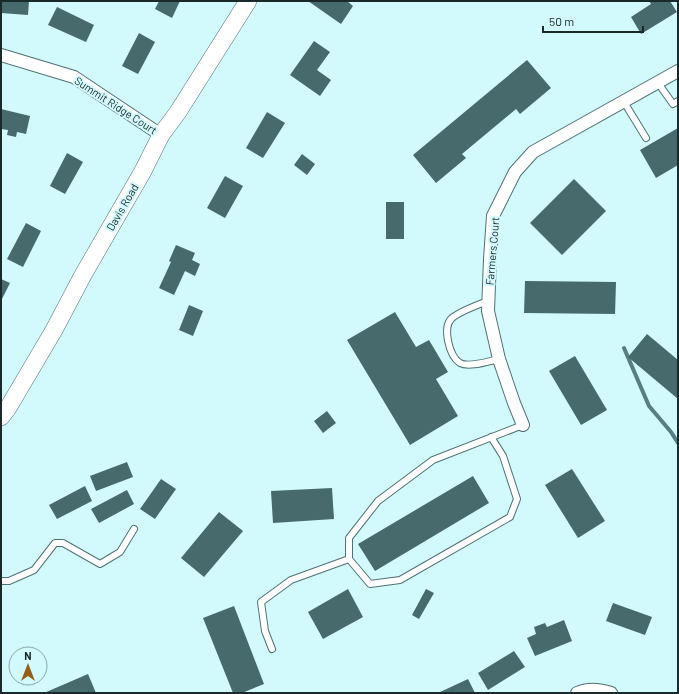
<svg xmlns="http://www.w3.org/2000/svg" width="679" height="694" viewBox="0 0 679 694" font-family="Barlow,sans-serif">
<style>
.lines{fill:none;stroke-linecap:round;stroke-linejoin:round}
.stream{stroke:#567f82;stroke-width:4}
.building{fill:#476a6d}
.lane-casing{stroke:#4f7275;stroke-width:8}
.street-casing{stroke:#4f7275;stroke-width:14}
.secondary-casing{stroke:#4f7275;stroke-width:18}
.lane{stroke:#fff;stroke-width:6}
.street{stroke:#fff;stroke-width:12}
.secondary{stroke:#fff;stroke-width:17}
.labels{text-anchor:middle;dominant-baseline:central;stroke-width:4;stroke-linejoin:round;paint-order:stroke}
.street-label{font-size:11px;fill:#1a292a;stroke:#d2f9fc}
</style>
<rect width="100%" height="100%" fill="#d2f9fc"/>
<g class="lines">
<path class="stream" d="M 624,348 L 649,406 L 671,432 L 678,443"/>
</g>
<g class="building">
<path d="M 1,1 L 29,1 L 28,15 L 1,13 Z"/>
<path d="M 159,1 L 180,1 L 172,18 L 155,9 Z"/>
<path d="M 308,1 L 347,1 L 353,6 L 341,24 Z"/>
<path d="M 649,1 L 670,1 L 677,12 L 641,34 L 631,17 L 651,4 Z"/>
<path d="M 57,7 L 94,25 L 86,42 L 48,25 Z"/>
<path d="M 139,33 L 155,42 L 138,74 L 122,66 Z"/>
<path d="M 314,41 L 330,52 L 317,70 L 331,80 L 320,96 L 290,75 Z"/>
<path d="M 527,60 L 551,88 L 520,114 L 516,109 L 462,154 L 466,158 L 436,183 L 413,155 Z"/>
<path d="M 1,109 L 30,116 L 26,134 L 17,132 L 16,137 L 7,135 L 8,130 L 1,129 Z"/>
<path d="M 267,112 L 285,123 L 263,158 L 246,148 Z"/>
<path d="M 678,128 L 678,165 L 656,178 L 640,150 Z"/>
<path d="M 67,153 L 83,162 L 65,194 L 50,186 Z"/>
<path d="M 302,154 L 315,164 L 307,175 L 294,165 Z"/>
<path d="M 225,176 L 243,186 L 225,218 L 207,208 Z"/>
<path d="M 574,179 L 606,211 L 562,255 L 530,223 Z"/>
<rect x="386" y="202" width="18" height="37"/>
<path d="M 26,223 L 41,231 L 23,267 L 7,259 Z"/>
<path d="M 176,245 L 195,253 L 192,260 L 200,264 L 195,276 L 185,271 L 174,295 L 159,288 L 171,262 L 169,261 Z"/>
<path d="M 1,279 L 10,283 L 1,301 Z"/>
<path d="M 525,281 L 616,282 L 615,314 L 524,313 Z"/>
<path d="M 189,305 L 203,311 L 193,336 L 179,330 Z"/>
<path d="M 395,312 L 416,347 L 429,340 L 448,372 L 436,379 L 458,416 L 410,445 L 347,340 Z"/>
<path d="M 647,334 L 678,360 L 678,399 L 628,357 Z"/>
<path d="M 575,356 L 607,410 L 581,425 L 549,371 Z"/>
<path d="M 327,411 L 336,423 L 323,433 L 314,421 Z"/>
<path d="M 127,462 L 133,477 L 96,491 L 90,476 Z"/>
<path d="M 572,469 L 605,521 L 578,538 L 545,485 Z"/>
<path d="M 473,476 L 489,503 L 375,571 L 358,544 Z"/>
<path d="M 161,479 L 176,489 L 155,519 L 140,509 Z"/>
<path d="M 85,486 L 92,501 L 57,519 L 49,505 Z"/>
<path d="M 332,488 L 334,519 L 273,523 L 271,491 Z"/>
<path d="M 127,490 L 134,504 L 99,523 L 91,509 Z"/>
<path d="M 219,512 L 243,531 L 204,577 L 181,558 Z"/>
<path d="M 348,589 L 363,617 L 323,639 L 308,612 Z"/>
<path d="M 426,589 L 434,593 L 419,619 L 412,615 Z"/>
<path d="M 613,603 L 652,617 L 645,635 L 606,621 Z"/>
<path d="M 234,606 L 264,684 L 242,693 L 233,693 L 203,618 Z"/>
<path d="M 564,620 L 572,641 L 535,656 L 527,638 L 536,634 L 534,627 L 545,623 L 547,627 Z"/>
<path d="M 514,651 L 525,667 L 488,690 L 478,673 Z"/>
<path d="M 88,674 L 96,693 L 44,693 Z"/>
<path d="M 468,679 L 475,693 L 438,693 Z"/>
</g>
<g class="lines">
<defs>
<g id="lane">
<path d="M 658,83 L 673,104 L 678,101"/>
<path d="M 624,102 L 646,138"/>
<path d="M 488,301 C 477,305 461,311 452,318 C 442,327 449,356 460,363 C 469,368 489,361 499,359"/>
<path d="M 491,437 L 503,456 L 517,499 L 510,517 L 400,580 L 370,584 L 349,559 L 349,538 L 378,501 L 433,460 L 523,425"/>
<path d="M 1,581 L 9,581 L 34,570 L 55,543 L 63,543 L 100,564 L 120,552 L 134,529"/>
<path d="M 272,649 L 265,631 L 261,602 L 291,580 L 349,559"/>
</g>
<g id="street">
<path d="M 1,55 L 74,77 L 161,135"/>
<path d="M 523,425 L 514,403 L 499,359 L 488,311 L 490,259 L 493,216 L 515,172 L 533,152 L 678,71"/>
<path d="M 577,693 C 588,688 599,689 611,693"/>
</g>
<path id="secondary" d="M 1,417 L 8,408 L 54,330 L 83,275 L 143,171 L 161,135 L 178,112 L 248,1"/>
</defs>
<use href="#lane" class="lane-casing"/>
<use href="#street" class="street-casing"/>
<use href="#secondary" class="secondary-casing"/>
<use href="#lane" class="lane"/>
<use href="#street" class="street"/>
<use href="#secondary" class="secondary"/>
</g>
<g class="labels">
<g class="street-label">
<text transform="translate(116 105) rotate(33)">Summit Ridge Court</text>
<text transform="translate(122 207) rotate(-60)">Davis Road</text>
<text transform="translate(492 251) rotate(-85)">Farmers Court</text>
</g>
</g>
<rect width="679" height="694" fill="none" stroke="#1a292a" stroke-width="4"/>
<g transform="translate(28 666)"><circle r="19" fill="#d2f9fc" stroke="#88a6a8"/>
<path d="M0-3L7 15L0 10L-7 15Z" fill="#956016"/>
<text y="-6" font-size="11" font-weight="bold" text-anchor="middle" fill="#1a292a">N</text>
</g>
<path d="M543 26v6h100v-6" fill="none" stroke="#1a292a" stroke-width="2"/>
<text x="549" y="26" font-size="12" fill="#1a292a" stroke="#d2f9fc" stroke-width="3" paint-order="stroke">50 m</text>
</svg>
